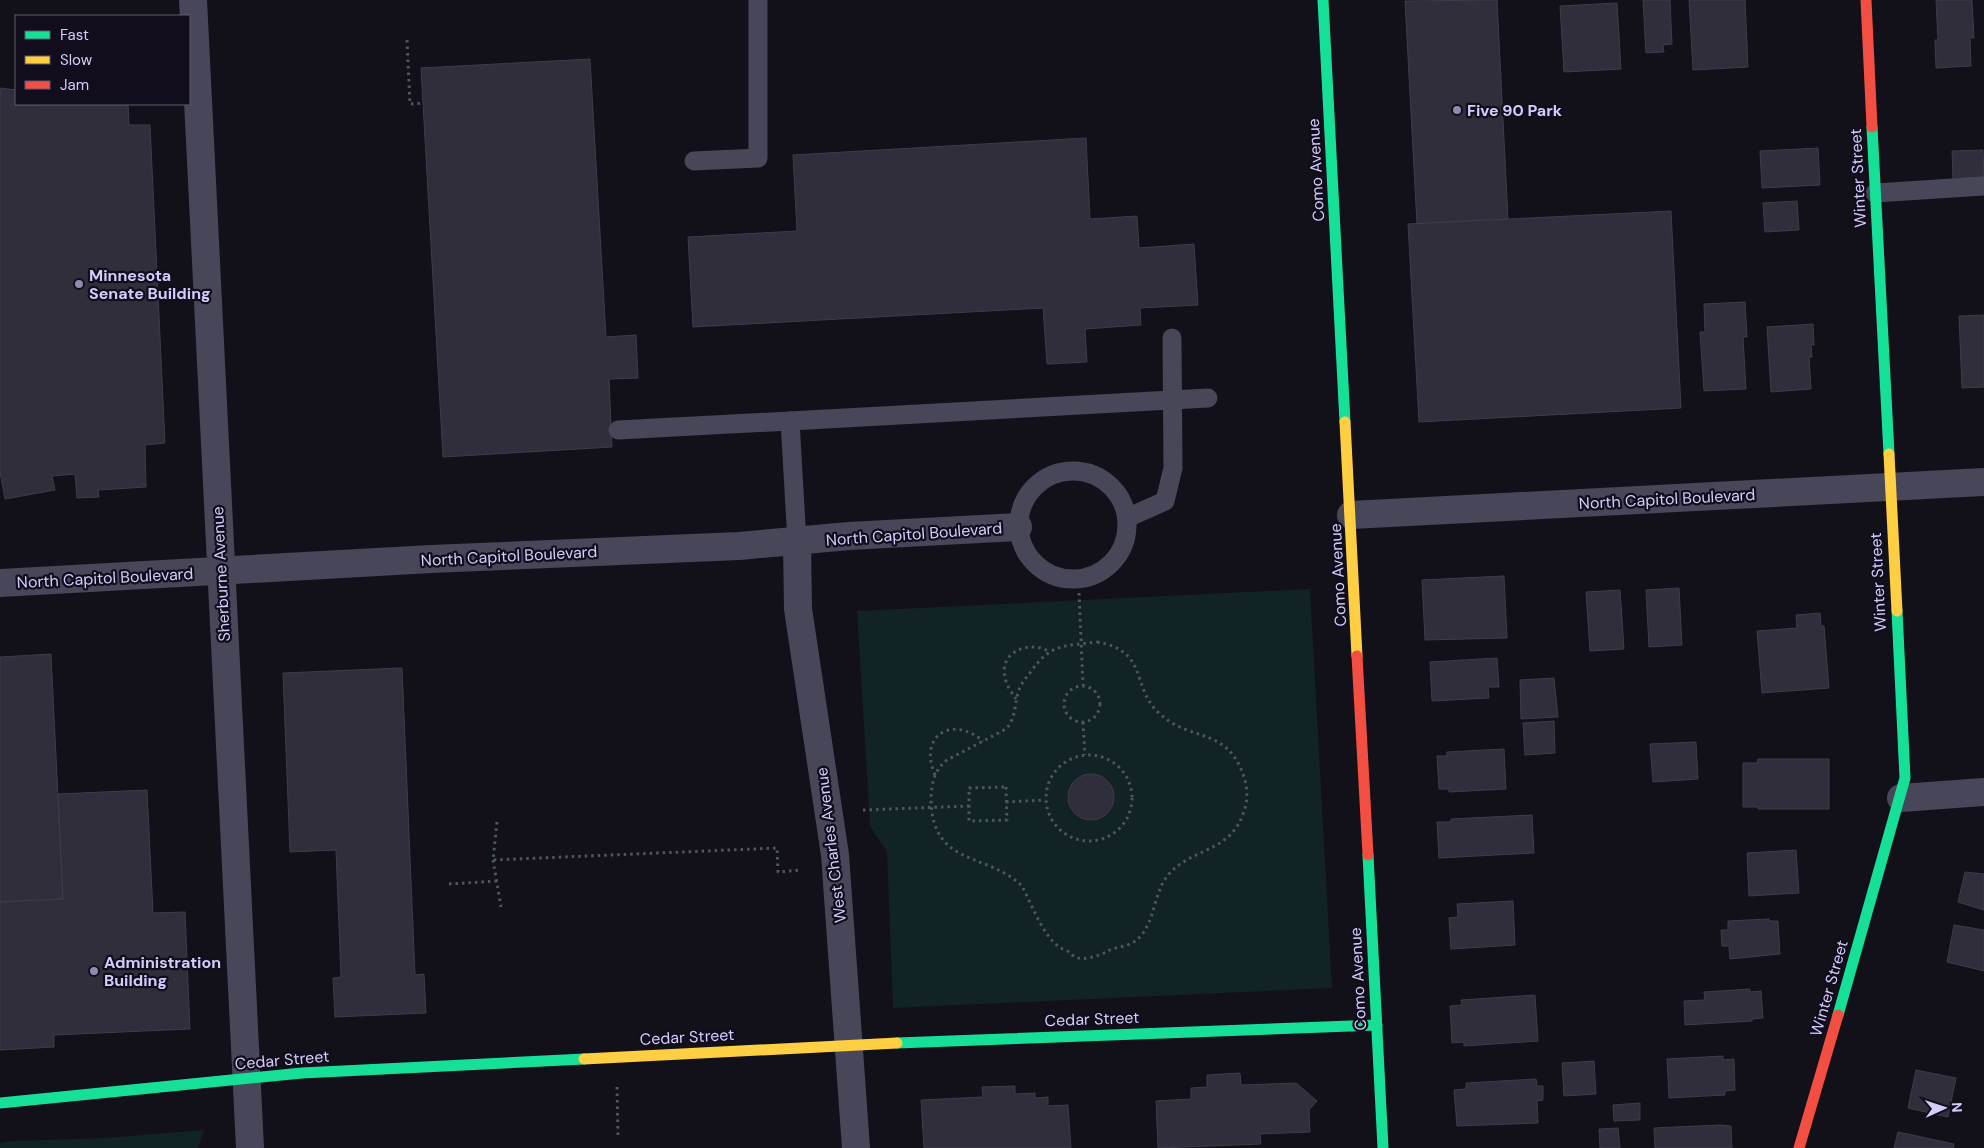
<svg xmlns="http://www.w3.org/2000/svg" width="1984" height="1148" viewBox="0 0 1984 1148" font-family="'DM Sans',sans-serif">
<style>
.green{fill:#112324}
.building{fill:#312e3b;stroke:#3f3b4c}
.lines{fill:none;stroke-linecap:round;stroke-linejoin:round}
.path{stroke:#4c5764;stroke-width:3;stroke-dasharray:2.5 4;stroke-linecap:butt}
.lane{stroke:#484659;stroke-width:19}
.street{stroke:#484659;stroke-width:28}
.fast{stroke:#16e098;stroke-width:11}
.slow{stroke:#ffcf43;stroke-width:11}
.jam{stroke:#f24e42;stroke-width:11}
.poi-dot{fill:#908bac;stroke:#110d1c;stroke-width:2}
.labels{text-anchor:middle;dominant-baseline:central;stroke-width:4.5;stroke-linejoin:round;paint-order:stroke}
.poi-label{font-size:16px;font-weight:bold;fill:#d4cdfb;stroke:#110d1c;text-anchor:start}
.street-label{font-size:16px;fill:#d4cdfb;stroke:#110d1c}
</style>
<rect width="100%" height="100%" fill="#121018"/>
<g class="green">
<path d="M 1310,589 L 1332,988 L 893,1008 L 887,852 L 870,826 L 857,611 Z"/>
<path d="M 204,1130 L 198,1148 L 0,1148 L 0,1143 L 12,1141 L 104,1138 Z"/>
</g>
<g class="building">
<path d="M 1497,0 L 1508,219 L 1417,224 L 1405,1 Z"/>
<path d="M 1643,0 L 1670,0 L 1672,44 L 1663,45 L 1664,52 L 1646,53 Z"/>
<path d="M 1689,0 L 1745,0 L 1748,67 L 1693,70 Z"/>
<path d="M 1936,0 L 1972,0 L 1974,38 L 1970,38 L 1971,66 L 1936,68 L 1935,40 L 1938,40 Z"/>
<path d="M 1617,3 L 1621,69 L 1564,72 L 1560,6 Z"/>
<path d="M 590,59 L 606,337 L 636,335 L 638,378 L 609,379 L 612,447 L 443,457 L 421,68 Z"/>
<path d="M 0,88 L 16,90 L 16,104 L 19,105 L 128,104 L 129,125 L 150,125 L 165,443 L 145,445 L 146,487 L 98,490 L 99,497 L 77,498 L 75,474 L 52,476 L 55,490 L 5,499 L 0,472 Z"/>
<path d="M 1086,138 L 1090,219 L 1137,216 L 1139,248 L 1194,244 L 1198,305 L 1140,308 L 1141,325 L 1085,329 L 1087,362 L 1047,364 L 1043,308 L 693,327 L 688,237 L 797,231 L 793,155 Z"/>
<path d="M 1818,148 L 1820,185 L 1762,188 L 1760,151 Z"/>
<path d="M 1983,150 L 1984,177 L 1953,179 L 1952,151 Z"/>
<path d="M 1797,201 L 1799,230 L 1765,232 L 1763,203 Z"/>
<path d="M 1671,211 L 1681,408 L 1419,422 L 1408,224 Z"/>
<path d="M 1745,302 L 1747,337 L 1743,337 L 1746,389 L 1704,391 L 1700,332 L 1705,332 L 1704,304 Z"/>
<path d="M 1984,315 L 1984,387 L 1962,388 L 1959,316 Z"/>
<path d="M 1813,324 L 1814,345 L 1811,345 L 1812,357 L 1809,357 L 1811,389 L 1771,392 L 1767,327 Z"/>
<path d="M 1504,576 L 1507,638 L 1425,640 L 1422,580 Z"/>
<path d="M 1679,588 L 1682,645 L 1649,647 L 1646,590 Z"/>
<path d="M 1620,590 L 1624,649 L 1590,651 L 1586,592 Z"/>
<path d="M 1820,613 L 1821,626 L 1824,626 L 1829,688 L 1762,693 L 1757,631 L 1797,628 L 1796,615 Z"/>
<path d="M 51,654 L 63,899 L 0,902 L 0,657 Z"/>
<path d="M 1497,658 L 1499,687 L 1488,687 L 1489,698 L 1432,701 L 1430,662 Z"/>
<path d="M 402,668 L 415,975 L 424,974 L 426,1013 L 335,1017 L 333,978 L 341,977 L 336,850 L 290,852 L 283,673 Z"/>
<path d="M 1554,678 L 1558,717 L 1521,719 L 1520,680 Z"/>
<path d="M 1554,721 L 1555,753 L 1525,755 L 1523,723 Z"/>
<path d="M 1696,742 L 1698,779 L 1653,782 L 1650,744 Z"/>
<path d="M 1504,749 L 1506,789 L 1449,792 L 1449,789 L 1439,789 L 1437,756 L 1447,756 L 1447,752 Z"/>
<path d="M 1758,759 L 1829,759 L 1829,809 L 1758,809 L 1758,807 L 1743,807 L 1743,763 L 1757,763 Z"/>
<circle cx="1091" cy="797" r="23"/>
<path d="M 147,790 L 153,913 L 185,912 L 190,1029 L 54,1035 L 54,1047 L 0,1050 L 0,902 L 63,899 L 58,794 Z"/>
<path d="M 1532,815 L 1534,853 L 1439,858 L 1437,822 L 1451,822 L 1451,819 Z"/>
<path d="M 1796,850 L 1799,893 L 1749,896 L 1747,853 Z"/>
<path d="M 1965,872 L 1984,874 L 1984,910 L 1958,902 Z"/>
<path d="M 1513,901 L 1515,945 L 1451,949 L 1449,918 L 1458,917 L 1457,904 Z"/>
<path d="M 1769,919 L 1769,921 L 1778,921 L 1780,954 L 1730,959 L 1729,946 L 1722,946 L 1721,930 L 1728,930 L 1728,921 Z"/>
<path d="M 1954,925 L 1984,930 L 1984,971 L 1947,962 Z"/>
<path d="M 1750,989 L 1750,992 L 1761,991 L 1763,1018 L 1752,1019 L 1752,1021 L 1685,1025 L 1684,1001 L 1705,1000 L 1704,992 Z"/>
<path d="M 1535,995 L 1538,1041 L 1464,1046 L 1464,1042 L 1452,1043 L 1450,1006 L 1462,1005 L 1461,1000 Z"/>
<path d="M 1723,1056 L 1723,1060 L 1734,1059 L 1735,1090 L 1725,1091 L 1725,1095 L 1669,1098 L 1667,1059 Z"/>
<path d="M 1594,1061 L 1596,1094 L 1564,1096 L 1562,1063 Z"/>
<path d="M 1916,1070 L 1956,1078 L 1948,1117 L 1908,1108 Z"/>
<path d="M 1240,1073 L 1241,1085 L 1296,1083 L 1317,1101 L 1309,1110 L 1310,1132 L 1260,1134 L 1261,1144 L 1158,1148 L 1156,1101 L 1191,1099 L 1191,1088 L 1207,1087 L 1207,1075 Z"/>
<path d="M 1536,1079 L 1537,1086 L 1543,1086 L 1543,1100 L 1537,1101 L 1538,1123 L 1457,1126 L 1454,1090 L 1466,1089 L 1466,1083 Z"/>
<path d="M 1015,1086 L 1015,1094 L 1035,1093 L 1035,1098 L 1048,1097 L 1048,1106 L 1068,1105 L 1071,1148 L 924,1148 L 921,1100 L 983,1097 L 982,1087 Z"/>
<path d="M 1640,1103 L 1640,1120 L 1614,1121 L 1613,1105 Z"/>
<path d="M 1719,1125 L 1731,1126 L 1732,1148 L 1655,1148 L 1654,1128 Z"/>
<path d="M 1618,1128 L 1620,1148 L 1600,1148 L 1599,1129 Z"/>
<path d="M 1898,1132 L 1954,1144 L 1953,1148 L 1894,1148 Z"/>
</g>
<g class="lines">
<g class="path">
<path d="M 407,40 L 410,104 L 422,103"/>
<path d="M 1079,593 L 1083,685"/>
<path d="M 1097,642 C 1150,651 1130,688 1160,714 C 1192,743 1227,726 1244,777 C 1248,789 1248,801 1243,814 C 1230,852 1192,848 1169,874 C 1152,892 1156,930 1132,943 C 1125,947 1115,947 1108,951 C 1099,956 1084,961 1075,957 C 1073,956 1071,954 1069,952 C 1066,950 1062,949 1059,947 C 1042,934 1032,905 1022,886 C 987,852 933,867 931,801 C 931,785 934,770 947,760 L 1006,729 C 1016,718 1014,707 1018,693 C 1020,685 1025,679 1030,673 C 1050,643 1065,646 1097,642 Z"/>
<circle cx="1082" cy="704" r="18"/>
<path d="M 1016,699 C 1012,693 1006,685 1005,677 C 999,652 1029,640 1048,651"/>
<path d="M 1083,722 L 1085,755"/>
<circle cx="1089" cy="798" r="43"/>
<path d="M 935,775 C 918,735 952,715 983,741"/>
<path d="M 1006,787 L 1007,820 L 969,821 L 969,788 Z"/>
<path d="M 1006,802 L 1045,800"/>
<path d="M 863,810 L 969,806"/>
<path d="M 497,822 L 493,860 L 777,848 L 778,872 L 801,870"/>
<path d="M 493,860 L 501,907"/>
<path d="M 449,884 L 497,881"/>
<path d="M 617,1087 L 618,1136"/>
</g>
<g class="lane">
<path d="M 694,161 L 758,158 L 758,0"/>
<path d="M 1875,193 L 1984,186"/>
<path d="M 790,421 L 1208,398"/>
<path d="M 618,430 L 790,421 L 797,542"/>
<circle cx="1073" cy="525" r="54"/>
<path d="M 1127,518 L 1165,501 L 1173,468 L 1172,338"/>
</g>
<g class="street">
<path d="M 193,0 L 250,1148"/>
<path d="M 1351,515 L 1984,482"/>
<path d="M 797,542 L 798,609 L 835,855 L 856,1148"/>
<path d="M 0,583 L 431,559 L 739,546 L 849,536 L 1018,527"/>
<path d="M 1901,798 L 1984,792"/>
</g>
<g class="fast">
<path d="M 1323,0 L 1345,422"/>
<path d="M 1872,127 L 1889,454"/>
<path d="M 1368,855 L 1383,1148"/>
<path d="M 1838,1015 L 1905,778 L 1897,611"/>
<path d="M 897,1043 L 1377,1025"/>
<path d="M 0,1103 L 302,1073 L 584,1059"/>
</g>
<g class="slow">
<path d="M 1345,422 L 1357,656"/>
<path d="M 1889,454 L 1897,611"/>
<path d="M 584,1059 L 897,1043"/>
</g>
<g class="jam">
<path d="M 1866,0 L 1872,127"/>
<path d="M 1357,656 L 1368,855"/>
<path d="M 1799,1148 L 1838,1015"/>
</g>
</g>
<g class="poi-dot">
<circle cx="1457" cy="110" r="5"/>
<circle cx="79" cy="284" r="5"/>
<circle cx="94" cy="971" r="5"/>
</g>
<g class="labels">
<g class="poi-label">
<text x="1467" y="110">Five 90 Park</text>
<text x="89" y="275">Minnesota<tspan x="89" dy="18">Senate Building</tspan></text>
<text x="104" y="962">Administration<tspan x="104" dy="18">Building</tspan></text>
</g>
<g class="street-label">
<text transform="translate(1316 170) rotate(-93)">Como Avenue</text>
<text transform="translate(1858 178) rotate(-93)">Winter Street</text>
<text transform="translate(1667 499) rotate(-3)">North Capitol Boulevard</text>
<text transform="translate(914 534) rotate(-4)">North Capitol Boulevard</text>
<text transform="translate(509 556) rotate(-3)">North Capitol Boulevard</text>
<text transform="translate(221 574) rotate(-93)">Sherburne Avenue</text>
<text transform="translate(1338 575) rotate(-93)">Como Avenue</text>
<text transform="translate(105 578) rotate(-3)">North Capitol Boulevard</text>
<text transform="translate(1878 582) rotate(-93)">Winter Street</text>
<text transform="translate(831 845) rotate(-97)">West Charles Avenue</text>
<text transform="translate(1358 979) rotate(-93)">Como Avenue</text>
<text transform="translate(1829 988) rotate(-74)">Winter Street</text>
<text transform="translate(1092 1019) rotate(-2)">Cedar Street</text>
<text transform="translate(687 1037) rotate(-3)">Cedar Street</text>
<text transform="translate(282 1060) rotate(-5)">Cedar Street</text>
</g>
</g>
<rect x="15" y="15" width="175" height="90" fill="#110d1c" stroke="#5f5a75"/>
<rect x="25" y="31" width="25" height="8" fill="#16e098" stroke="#5f5a75"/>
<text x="60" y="40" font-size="15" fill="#d4cdfb">Fast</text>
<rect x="25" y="56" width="25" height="8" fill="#ffcf43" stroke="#5f5a75"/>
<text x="60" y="65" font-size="15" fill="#d4cdfb">Slow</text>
<rect x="25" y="81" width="25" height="8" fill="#f24e42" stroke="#5f5a75"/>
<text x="60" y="90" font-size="15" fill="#d4cdfb">Jam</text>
<g transform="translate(1944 1108) rotate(87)" stroke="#110d1c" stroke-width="4" paint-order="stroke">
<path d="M0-4L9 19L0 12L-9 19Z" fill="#d4cdfb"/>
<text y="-8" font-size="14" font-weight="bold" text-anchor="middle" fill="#d4cdfb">N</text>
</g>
</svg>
